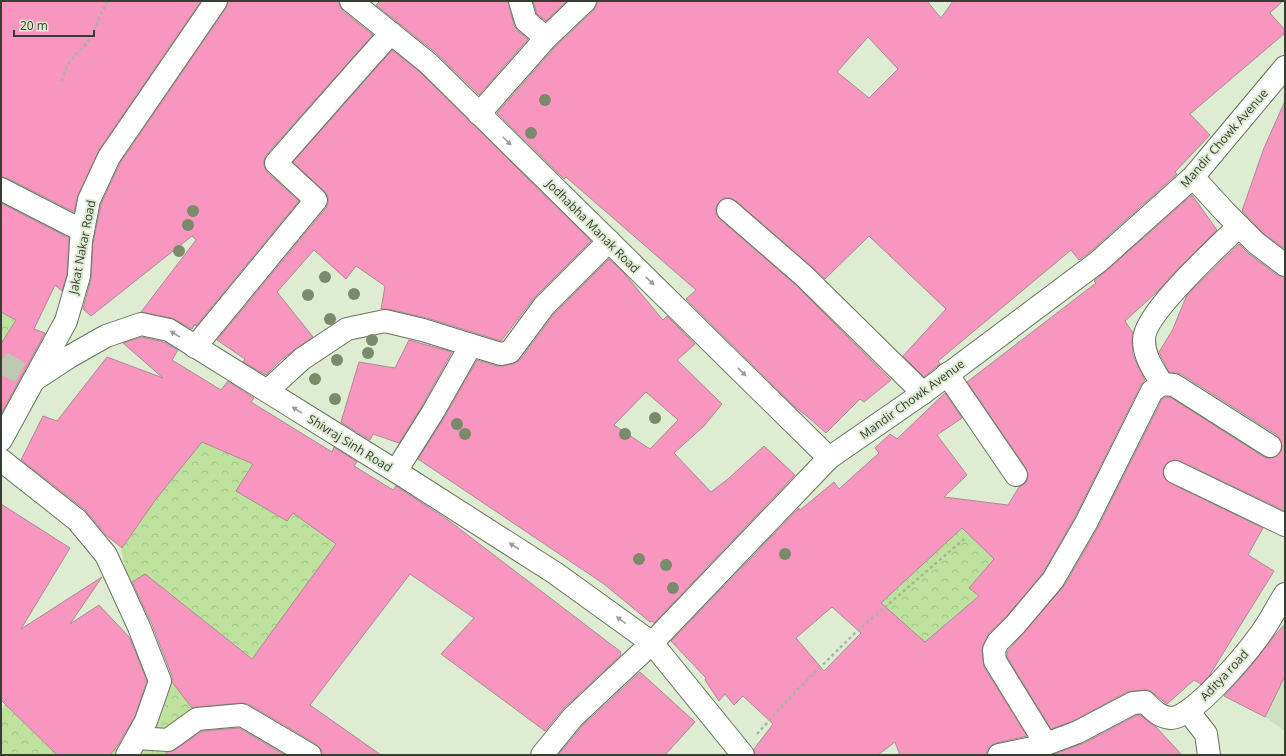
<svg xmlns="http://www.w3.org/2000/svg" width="1286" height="756" viewBox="0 0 1286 756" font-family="'Open Sans',sans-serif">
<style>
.built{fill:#cfe0c0}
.park{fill:url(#park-crowns)}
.building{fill:#f896bf;stroke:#a88c96;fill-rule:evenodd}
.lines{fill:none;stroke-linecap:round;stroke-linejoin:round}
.minor-tunnel{stroke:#bdc9b2;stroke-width:22;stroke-dasharray:22 11;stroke-linecap:butt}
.minor-casing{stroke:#68745d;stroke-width:24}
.major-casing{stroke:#68745d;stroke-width:24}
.path{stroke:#a9b49f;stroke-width:2.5;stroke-dasharray:3 3;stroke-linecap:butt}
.minor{stroke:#fff;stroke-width:22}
.major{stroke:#fff;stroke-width:22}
.tree{fill:#7a8b6b}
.oneway{fill:#9c9e99}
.labels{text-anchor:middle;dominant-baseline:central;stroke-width:4;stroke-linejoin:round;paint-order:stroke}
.street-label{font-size:12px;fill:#383d33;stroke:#deecd2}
</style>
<defs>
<pattern id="park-crowns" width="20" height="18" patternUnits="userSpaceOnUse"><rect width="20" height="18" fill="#bee19d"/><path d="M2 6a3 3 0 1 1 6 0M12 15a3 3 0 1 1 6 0" fill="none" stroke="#a4c288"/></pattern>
</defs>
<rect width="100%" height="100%" fill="#deecd2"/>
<path class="built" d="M 1285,676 L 1285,731 L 1265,717 Z"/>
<g class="park">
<path d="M 1,312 L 16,320 L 1,344 Z"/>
<path d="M 202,442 L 253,464 L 293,513 L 336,544 L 252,659 L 145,574 L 129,584 L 121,550 L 156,499 Z"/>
<path d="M 962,528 L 994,559 L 969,588 L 979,596 L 925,642 L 881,603 Z"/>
<path d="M 160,681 L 171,681 L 195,711 L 197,719 L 187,742 L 179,738 L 166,754 L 167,755 L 110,755 L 134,727 Z"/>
<path d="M 5,704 L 57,755 L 1,755 L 1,711 Z"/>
</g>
<g class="building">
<path d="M 1,1 L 201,1 L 99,150 L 78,195 L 74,212 L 7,178 L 1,177 Z"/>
<path d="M 228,1 L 339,1 L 340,6 L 343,11 L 373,35 L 266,155 L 264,160 L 264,166 L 267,172 L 299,201 L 196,326 L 195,324 L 192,329 L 172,318 L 141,312 L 196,240 L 192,236 L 91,316 L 83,309 L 91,279 L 93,243 L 101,204 L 120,163 L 226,8 Z"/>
<path d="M 380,1 L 508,1 L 514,25 L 518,31 L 528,39 L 479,95 L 436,53 L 376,5 Z"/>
<path d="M 533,1 L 567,1 L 546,21 L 537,14 Z"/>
<path d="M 597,1 L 927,1 L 941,18 L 953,1 L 1283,1 L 1270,13 L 1285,30 L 1285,33 L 1190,114 L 1210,135 L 1175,172 L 1177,174 L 1090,252 L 1079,260 L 1071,250 L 938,361 L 940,364 L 924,377 L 903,356 L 946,309 L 869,236 L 825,279 L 812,267 L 736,201 L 730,198 L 724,198 L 719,202 L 716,208 L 716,214 L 720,219 L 796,285 L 891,380 L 864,402 L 860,399 L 826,433 L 808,417 L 795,407 L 686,299 L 696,290 L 566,177 L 564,179 L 497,113 L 555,47 L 594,10 L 597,5 ZM 868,37 L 898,69 L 869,98 L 837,72 Z"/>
<path d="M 392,50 L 420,72 L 591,241 L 535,297 L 501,341 L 427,318 L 388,309 L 381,309 L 385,286 L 356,266 L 346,279 L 314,250 L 277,292 L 313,337 L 294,350 L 280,361 L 266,375 L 243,362 L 245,359 L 217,340 L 326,208 L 328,203 L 328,196 L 324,191 L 293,162 Z"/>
<path d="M 1285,101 L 1285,249 L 1264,234 L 1242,211 L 1264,148 Z"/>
<path d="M 1192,195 L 1217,230 L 1175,272 L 1158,291 L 1125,321 L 1133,333 L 1132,341 L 1133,355 L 1139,368 L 1145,380 L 1141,385 L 1075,517 L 1043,573 L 1006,617 L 989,633 L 983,645 L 982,651 L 984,667 L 1027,736 L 996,743 L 990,746 L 987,751 L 987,755 L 900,755 L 895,742 L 878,755 L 755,755 L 754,749 L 773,724 L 743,696 L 734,705 L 725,694 L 719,701 L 705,680 L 706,678 L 671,641 L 799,508 L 799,511 L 834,482 L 839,489 L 879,453 L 875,448 L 890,434 L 897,439 L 945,393 L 962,418 L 937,435 L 967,475 L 944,497 L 1008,505 L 1019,487 L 1023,485 L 1027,481 L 1028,474 L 1026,468 L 967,382 L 1096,283 L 1094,281 L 1106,271 ZM 962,528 L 994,559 L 969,588 L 979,596 L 925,642 L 881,603 ZM 832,607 L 861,633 L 824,671 L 796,638 Z"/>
<path d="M 1,203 L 69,238 L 67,274 L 62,291 L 55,285 L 34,329 L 45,333 L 1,414 L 1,344 L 16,320 L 1,312 Z"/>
<path d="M 1239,244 L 1248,253 L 1277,275 L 1285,277 L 1285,511 L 1180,461 L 1174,460 L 1168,462 L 1164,467 L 1163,473 L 1165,479 L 1170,483 L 1263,528 L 1248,555 L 1274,571 L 1209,676 L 1201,684 L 1194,680 L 1167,704 L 1149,690 L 1144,690 L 1127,692 L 1073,721 L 1051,729 L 1007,657 L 1007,652 L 1064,586 L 1097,529 L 1162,399 L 1165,397 L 1170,397 L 1264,457 L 1269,458 L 1275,457 L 1281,452 L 1282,447 L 1281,441 L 1277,435 L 1181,374 L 1169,372 L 1159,352 L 1172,331 L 1187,295 Z"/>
<path d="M 609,259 L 623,272 L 663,320 L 667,316 L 695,344 L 677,360 L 722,404 L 704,426 L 674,453 L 711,492 L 728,479 L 764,446 L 795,475 L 654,623 L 652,621 L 650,622 L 604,584 L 418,459 L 444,418 L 477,360 L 497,366 L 503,366 L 513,364 L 520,360 L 554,314 ZM 646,392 L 678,420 L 650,449 L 614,425 Z"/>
<path d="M 142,337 L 164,342 L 178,350 L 172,360 L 221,390 L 228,381 L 254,398 L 251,402 L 332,452 L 334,447 L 357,462 L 354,466 L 393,490 L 396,486 L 448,520 L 621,652 L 620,653 L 621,655 L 564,708 L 545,731 L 441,654 L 474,618 L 410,574 L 310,705 L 381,755 L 322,755 L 321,749 L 316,744 L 248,704 L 241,703 L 196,707 L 192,708 L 172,682 L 172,676 L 151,622 L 132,582 L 145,574 L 252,659 L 336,544 L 293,513 L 287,521 L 236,491 L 253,464 L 202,442 L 156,499 L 122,548 L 106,535 L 85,510 L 21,460 L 43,416 L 57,421 L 107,357 L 163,378 L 123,343 Z"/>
<path d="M 409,340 L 452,352 L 422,406 L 399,443 L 373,434 L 370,440 L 341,422 L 359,362 L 395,368 Z"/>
<path d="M 1,504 L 70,548 L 21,629 L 102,577 L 70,624 L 99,605 L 130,638 L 147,681 L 135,716 L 118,745 L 110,755 L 57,755 L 1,700 Z"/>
<path d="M 1285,624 L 1285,676 L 1265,717 L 1224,696 L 1252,665 L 1275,635 Z"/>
<path d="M 640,672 L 695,722 L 665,755 L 558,755 L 582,726 Z"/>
<path d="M 1137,715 L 1140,715 L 1149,722 L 1156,727 L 1182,755 L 1052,755 L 1084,743 Z"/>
<path d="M 239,728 L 285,755 L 165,755 L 167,752 L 175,750 L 202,731 Z"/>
</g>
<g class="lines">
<path class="minor-tunnel" d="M 1,362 L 34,380"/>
<defs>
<g id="minor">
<path d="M 520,1 L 526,21 L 546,38"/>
<path d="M 479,114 L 546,38 L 585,1"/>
<path d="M 1193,177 L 1225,212 L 1256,243 L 1285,265"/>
<path d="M 1,189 L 83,231"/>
<path d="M 728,210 L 804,276 L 923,393"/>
<path d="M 471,345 L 501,354 L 510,352 L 544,306 L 609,241"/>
<path d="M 195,347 L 316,200 L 276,163 L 357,71 L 391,33"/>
<path d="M 947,374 L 1016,475"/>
<path d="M 1162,384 C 1154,370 1144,357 1144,340 C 1143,314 1219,246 1239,226"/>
<path d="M 267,391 L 302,359 L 347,329 L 385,321 L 423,330 L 471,345 L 433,412 L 396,471"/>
<path d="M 1,460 L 77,520 L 106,555 L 139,627 L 160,681 L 146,721 L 127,755"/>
<path d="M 1175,472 L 1285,525"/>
<path d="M 1188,711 L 1206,734 L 1209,755"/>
<path d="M 137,738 L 168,740 L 197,719 L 242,715 L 310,755"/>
<path d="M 1046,744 L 995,661 L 994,650 L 998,642 L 1015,625 L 1053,580 L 1086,523 L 1152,391 L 1162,384 L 1174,385 L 1270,446"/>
<path d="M 542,755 L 573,717 L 652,643"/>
<path d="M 999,755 L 1037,747 L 1046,744 L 1078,732 L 1133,703 L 1145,702 C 1153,710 1159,717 1171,718 C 1193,718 1246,654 1259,636 C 1269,623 1276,608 1285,594"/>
</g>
<g id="major">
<path d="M 351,1 L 428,63 L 829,458"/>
<path d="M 34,380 L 69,357 L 106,336 L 141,324 L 169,330 L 405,477 L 555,573 L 652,643 L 743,755"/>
<path d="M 1,440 L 66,321 L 79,276 L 81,241 L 89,200 L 109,157 L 216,1"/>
<path d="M 652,643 L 829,458 L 923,393 L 1098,262 L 1193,177 L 1285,67"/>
</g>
</defs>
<use href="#minor" class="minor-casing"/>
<use href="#major" class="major-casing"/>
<g class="path">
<path d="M 62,81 C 67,57 79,55 91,37 C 98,26 100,11 109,1"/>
<path d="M 757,734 L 792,695 L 855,633 L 964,539"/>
</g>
<use href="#minor" class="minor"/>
<use href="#major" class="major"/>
</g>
<g class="tree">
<circle cx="545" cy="100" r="6"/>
<circle cx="531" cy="133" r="6"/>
<circle cx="193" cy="211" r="6"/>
<circle cx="188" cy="225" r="6"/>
<circle cx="179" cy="251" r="6"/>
<circle cx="325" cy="277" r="6"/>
<circle cx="354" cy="294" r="6"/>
<circle cx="308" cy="295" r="6"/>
<circle cx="330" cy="319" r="6"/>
<circle cx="372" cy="340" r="6"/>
<circle cx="368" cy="353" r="6"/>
<circle cx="337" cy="360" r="6"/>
<circle cx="315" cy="379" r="6"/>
<circle cx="335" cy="399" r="6"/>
<circle cx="655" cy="418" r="6"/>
<circle cx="457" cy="424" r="6"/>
<circle cx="465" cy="434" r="6"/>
<circle cx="625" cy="434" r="6"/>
<circle cx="785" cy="554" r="6"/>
<circle cx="639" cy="559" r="6"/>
<circle cx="666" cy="565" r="6"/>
<circle cx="673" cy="588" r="6"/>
</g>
<defs><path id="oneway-solid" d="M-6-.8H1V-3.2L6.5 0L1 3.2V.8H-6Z"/></defs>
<g class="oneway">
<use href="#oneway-solid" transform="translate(507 141) rotate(45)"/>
<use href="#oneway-solid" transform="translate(650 281) rotate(44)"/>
<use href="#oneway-solid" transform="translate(175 334) rotate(-148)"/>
<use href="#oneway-solid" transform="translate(742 372) rotate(44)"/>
<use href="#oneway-solid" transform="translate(297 410) rotate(-148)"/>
<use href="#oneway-solid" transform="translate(514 546) rotate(-147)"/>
<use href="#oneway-solid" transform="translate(621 620) rotate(-144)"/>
</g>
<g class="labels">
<g class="street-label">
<text transform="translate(1224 138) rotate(-49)">Mandir Chowk Avenue</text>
<text transform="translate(593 226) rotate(45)">Jodhabha Manak Road</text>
<text transform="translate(82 247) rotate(-79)">Jakat Nakar Road</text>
<text transform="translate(912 399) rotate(-36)">Mandir Chowk Avenue</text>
<text transform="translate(350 443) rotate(32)">Shivraj Sinh Road</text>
<text transform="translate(1224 675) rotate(-47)">Aditya road</text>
</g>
</g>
<rect width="1286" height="756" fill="none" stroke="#383d33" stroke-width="4"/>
<path d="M14 30v6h80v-6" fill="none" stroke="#383d33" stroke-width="2"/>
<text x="20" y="30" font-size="12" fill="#383d33" stroke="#deecd2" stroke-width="3" paint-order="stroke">20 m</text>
</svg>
